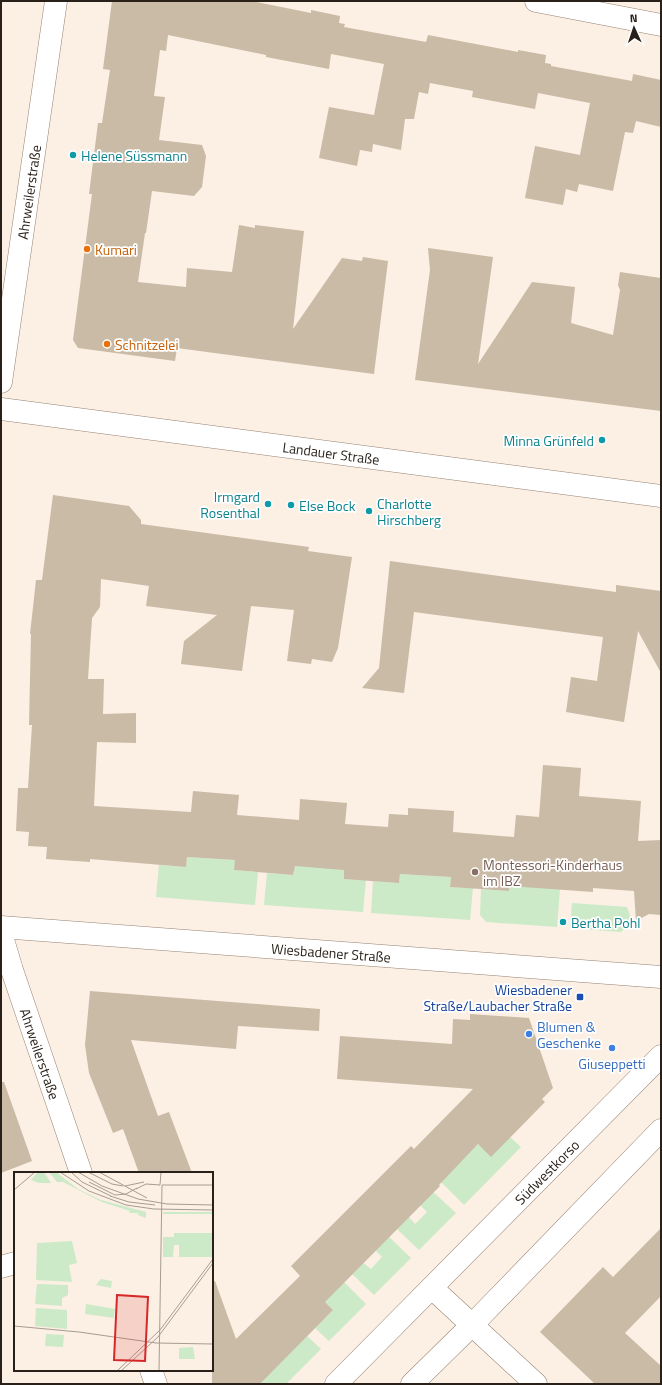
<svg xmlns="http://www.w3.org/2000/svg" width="662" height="1385" viewBox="0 0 662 1385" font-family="'Titillium Web',sans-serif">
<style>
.green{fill:#cceac7}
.building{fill:#c9bba5}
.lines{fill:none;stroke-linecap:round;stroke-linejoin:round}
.minor-casing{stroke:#978373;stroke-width:23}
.tertiary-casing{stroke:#978373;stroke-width:23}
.minor{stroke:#fff;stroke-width:22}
.tertiary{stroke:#fff;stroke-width:22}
.culture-dot{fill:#0f9aa8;stroke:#fff;stroke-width:1.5}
.food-dot{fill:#e8710a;stroke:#fff;stroke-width:1.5}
.education-dot{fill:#8d6e63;stroke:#fff;stroke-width:1.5}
.transit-dot{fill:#1a4fb4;stroke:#fff;stroke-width:1.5}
.shop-dot{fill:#3f7fe0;stroke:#fff;stroke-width:1.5}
.labels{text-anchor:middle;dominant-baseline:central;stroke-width:3.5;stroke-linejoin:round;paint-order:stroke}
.culture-label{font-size:14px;fill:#0d838f;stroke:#fff;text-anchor:start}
.street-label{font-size:14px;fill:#282019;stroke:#fff}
.food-label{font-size:14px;fill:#c56008;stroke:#fff;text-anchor:start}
.education-label{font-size:14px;fill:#785e54;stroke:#fff;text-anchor:start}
.transit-label{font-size:14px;fill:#164399;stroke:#fff;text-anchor:end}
.shop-label{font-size:14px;fill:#366cbe;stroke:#fff;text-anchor:start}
.inset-road{fill:none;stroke:#a79c93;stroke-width:1}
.view{fill:#d62828;fill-opacity:0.15;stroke:#d62828;stroke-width:2}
.inset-edge{fill:none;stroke:#282019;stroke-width:2}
</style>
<rect width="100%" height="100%" fill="#fcefe4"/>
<g class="green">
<path d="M 187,857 L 235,860 L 235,870 L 258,872 L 255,905 L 156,897 L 159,865 L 186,867 Z"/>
<path d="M 295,865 L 344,869 L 344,879 L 366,880 L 363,912 L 264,905 L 267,873 L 293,875 Z"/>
<path d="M 400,874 L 451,877 L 450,887 L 473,888 L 470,920 L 371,913 L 373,881 L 399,883 Z"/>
<path d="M 509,881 L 560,889 L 557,927 L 486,922 L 480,915 L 481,889 L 508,891 Z"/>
<path d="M 572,903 L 627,907 L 632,921 L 621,932 L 570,928 Z"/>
<path d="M 510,1137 L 521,1147 L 464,1205 L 441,1182 L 478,1144 L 491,1156 Z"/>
<path d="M 432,1191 L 456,1213 L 419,1250 L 396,1228 L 408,1216 L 415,1224 L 427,1212 L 419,1204 Z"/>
<path d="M 388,1236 L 411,1258 L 374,1295 L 351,1273 L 362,1262 L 371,1269 L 382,1257 L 374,1249 Z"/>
<path d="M 343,1281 L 366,1304 L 329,1341 L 315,1328 L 333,1310 L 324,1301 Z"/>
<path d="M 307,1336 L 321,1349 L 286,1384 L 260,1384 Z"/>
</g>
<g class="building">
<path d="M 112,1 L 251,1 L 311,13 L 311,10 L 340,16 L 339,23 L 345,24 L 344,27 L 426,42 L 428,35 L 518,52 L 518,50 L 546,55 L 545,63 L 551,64 L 551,66 L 632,81 L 633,74 L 661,80 L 661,127 L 636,121 L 633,133 L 625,132 L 613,191 L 579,184 L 577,192 L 566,189 L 563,205 L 525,198 L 535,146 L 580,155 L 590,103 L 538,93 L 535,109 L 472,97 L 473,91 L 430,83 L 428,94 L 419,92 L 414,119 L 405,119 L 401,150 L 373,144 L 372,152 L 360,150 L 357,166 L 319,158 L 329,107 L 374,115 L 384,64 L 331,54 L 329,69 L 266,57 L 266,55 L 168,35 L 166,51 L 160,50 L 154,96 L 165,97 L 159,140 L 202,145 L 206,156 L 202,187 L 194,196 L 152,191 L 146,233 L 145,233 L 138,282 L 186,287 L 187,268 L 232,272 L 239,225 L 255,228 L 255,225 L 304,231 L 293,329 L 342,258 L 362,261 L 363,257 L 388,261 L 374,374 L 177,348 L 175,361 L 78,348 L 73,340 L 92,194 L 89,194 L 98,123 L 102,123 L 110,70 L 103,69 Z"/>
<path d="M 428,248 L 493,257 L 478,364 L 532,282 L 575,287 L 571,323 L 613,335 L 620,290 L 618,285 L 620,272 L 661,278 L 661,411 L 415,380 L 430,270 Z"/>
<path d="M 53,495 L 129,506 L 141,520 L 141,524 L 309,547 L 308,551 L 352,557 L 338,648 L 332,662 L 312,659 L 311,664 L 287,661 L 294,610 L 251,606 L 242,671 L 181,664 L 184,641 L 217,615 L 146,606 L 149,586 L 101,579 L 100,607 L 92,618 L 88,679 L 104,679 L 103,714 L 136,713 L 136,743 L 97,742 L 94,806 L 191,812 L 193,791 L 239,795 L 237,815 L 299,820 L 300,799 L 347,803 L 345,824 L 388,827 L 389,814 L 408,815 L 408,808 L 454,811 L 453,832 L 514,837 L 516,815 L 539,817 L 543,765 L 581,768 L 579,796 L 641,801 L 638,841 L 661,840 L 661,915 L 649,914 L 636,921 L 634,891 L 593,888 L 593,892 L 509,886 L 509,891 L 481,889 L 450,887 L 451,877 L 400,874 L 399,883 L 344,879 L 344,870 L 295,866 L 293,875 L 234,870 L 235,860 L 187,857 L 186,867 L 90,859 L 90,862 L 46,859 L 47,847 L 28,846 L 29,832 L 16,831 L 18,788 L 28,788 L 32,725 L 29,725 L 31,634 L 30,634 L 36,580 L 42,580 Z"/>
<path d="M 390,561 L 616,592 L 616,585 L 661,591 L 661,673 L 638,631 L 624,722 L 566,712 L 571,677 L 597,681 L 603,637 L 414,612 L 404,693 L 362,688 L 379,668 Z"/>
<path d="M 90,991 L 320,1009 L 319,1031 L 238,1026 L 236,1049 L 131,1040 L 158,1116 L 169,1112 L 192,1173 L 139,1173 L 123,1129 L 113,1133 L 89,1073 L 85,1045 Z"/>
<path d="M 470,1014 L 529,1018 L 553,1088 L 542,1099 L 545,1102 L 491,1157 L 478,1144 L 439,1185 L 440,1186 L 325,1302 L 333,1310 L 260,1384 L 212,1384 L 212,1282 L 215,1281 L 236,1339 L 300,1276 L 291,1266 L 411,1146 L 414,1149 L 473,1089 L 337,1079 L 340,1036 L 452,1044 L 453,1019 L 470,1020 Z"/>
<path d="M 1,1082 L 4,1082 L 32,1161 L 1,1173 Z"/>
<path d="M 661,1228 L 661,1296 L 625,1333 L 661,1366 L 661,1384 L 595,1384 L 540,1332 L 603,1267 L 613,1277 Z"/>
</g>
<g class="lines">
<defs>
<g id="minor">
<path d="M 536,1 L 661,25"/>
<path id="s1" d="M 1,382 L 56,1"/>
<path id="s2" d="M 1,409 L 661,496"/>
<path id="s3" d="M 1,933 L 12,970 L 81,1173"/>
<path d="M 1,1267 L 15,1263"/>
<path d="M 432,1288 L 536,1384"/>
<path d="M 151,1370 L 156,1384"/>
</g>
<g id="tertiary">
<path id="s4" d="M 1,927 L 661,977"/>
<path id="s5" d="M 336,1384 L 661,1056"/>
<path d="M 412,1384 L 472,1325 L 661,1130"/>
</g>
</defs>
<use href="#minor" class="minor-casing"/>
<use href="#tertiary" class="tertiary-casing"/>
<use href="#minor" class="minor"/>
<use href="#tertiary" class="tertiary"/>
</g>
<g class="culture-dot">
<circle cx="73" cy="155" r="4"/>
<circle cx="602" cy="440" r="4"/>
<circle cx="268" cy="504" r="4"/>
<circle cx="291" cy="505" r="4"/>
<circle cx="369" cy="511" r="4"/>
<circle cx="563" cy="922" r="4"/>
</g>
<g class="food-dot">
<circle cx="87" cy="249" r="4"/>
<circle cx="107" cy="344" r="4"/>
</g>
<circle class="education-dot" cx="475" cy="872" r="4"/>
<rect class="transit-dot" x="576" y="993" width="8" height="8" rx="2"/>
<g class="shop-dot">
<circle cx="529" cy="1034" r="4"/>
<circle cx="612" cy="1048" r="4"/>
</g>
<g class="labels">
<g class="culture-label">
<text x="81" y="155">Helene Süssmann</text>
<text x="594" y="440" text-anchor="end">Minna Grünfeld</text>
<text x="260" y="496" text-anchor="end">Irmgard<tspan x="260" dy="16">Rosenthal</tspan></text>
<text x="377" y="503">Charlotte<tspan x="377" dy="16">Hirschberg</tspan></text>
<text x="299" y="505">Else Bock</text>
<text x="571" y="922">Bertha Pohl</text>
</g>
<g class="street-label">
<text stroke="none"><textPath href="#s1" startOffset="192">Ahrweilerstraße</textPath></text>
<text stroke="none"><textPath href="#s2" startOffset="333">Landauer Straße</textPath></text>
<text stroke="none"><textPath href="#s4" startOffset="331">Wiesbadener Straße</textPath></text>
<text stroke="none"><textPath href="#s3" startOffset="127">Ahrweilerstraße</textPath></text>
<text stroke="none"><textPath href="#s5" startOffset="299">Südwestkorso</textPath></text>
</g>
<g class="food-label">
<text x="95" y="249">Kumari</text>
<text x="115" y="344">Schnitzelei</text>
</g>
<g class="education-label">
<text x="483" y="864">Montessori-Kinderhaus<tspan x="483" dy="16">im IBZ</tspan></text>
</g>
<g class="transit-label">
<text x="572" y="989">Wiesbadener<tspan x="572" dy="16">Straße/Laubacher Straße</tspan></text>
</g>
<g class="shop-label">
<text x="537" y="1026">Blumen &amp;<tspan x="537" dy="16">Geschenke</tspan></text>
<text x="612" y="1063" text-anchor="middle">Giuseppetti</text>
</g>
</g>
<g transform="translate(14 1172)">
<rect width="199" height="199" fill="#fcefe4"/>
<path d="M 24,0 L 30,0 L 37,11 L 25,11 L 17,8 ZM 35,0 L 42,0 L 64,17 L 87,28 L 132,40 L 132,46 L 124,43 L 124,41 L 115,41 L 116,39 L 88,30 L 49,10 L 43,10 ZM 149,40 L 199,40 L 199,42 L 149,42 ZM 160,61 L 198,61 L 198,85 L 165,85 L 165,73 L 160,73 L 159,85 L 149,85 L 149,65 L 160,65 ZM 58,69 L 63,91 L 55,93 L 58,110 L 22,108 L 23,71 ZM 87,107 L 98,109 L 97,116 L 82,113 ZM 23,112 L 54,113 L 54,123 L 48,126 L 48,134 L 21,132 ZM 72,132 L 101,137 L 100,146 L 71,142 ZM 22,136 L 53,138 L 53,157 L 21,154 ZM 32,162 L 50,163 L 49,175 L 31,174 ZM 179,175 L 181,187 L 165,187 L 165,176 Z" fill="#cceac7"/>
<path class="inset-road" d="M 46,0 L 75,19 L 112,33 L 140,37 L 199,38M 57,0 L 68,10 L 97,24M 64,0 L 88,14 L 124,27 L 153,32 L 199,33M 74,0 L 98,12 L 109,14M 85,0 L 133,26M 75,10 L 101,23 L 112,22 L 123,16M 148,13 L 199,13M 111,14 L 130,10M 122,17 L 132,12 L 146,13 L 147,0M 0,18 L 21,0M 96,24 L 115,30 L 141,33M 0,154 L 65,160 L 142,171 L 199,172M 103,199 L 146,158 L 199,87M 107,199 L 144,165 L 199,91M 145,199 L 148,13"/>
<path class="view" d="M 103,123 L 134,125 L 131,189 L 100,188 Z"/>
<rect width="199" height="199" class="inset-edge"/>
</g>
<rect width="662" height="1385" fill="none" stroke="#282019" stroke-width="4"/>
<g transform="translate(634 28) rotate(357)" stroke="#ffffff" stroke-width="3" paint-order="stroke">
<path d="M0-3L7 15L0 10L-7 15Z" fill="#282019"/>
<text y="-6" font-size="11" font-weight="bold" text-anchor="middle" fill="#282019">N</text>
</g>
</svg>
